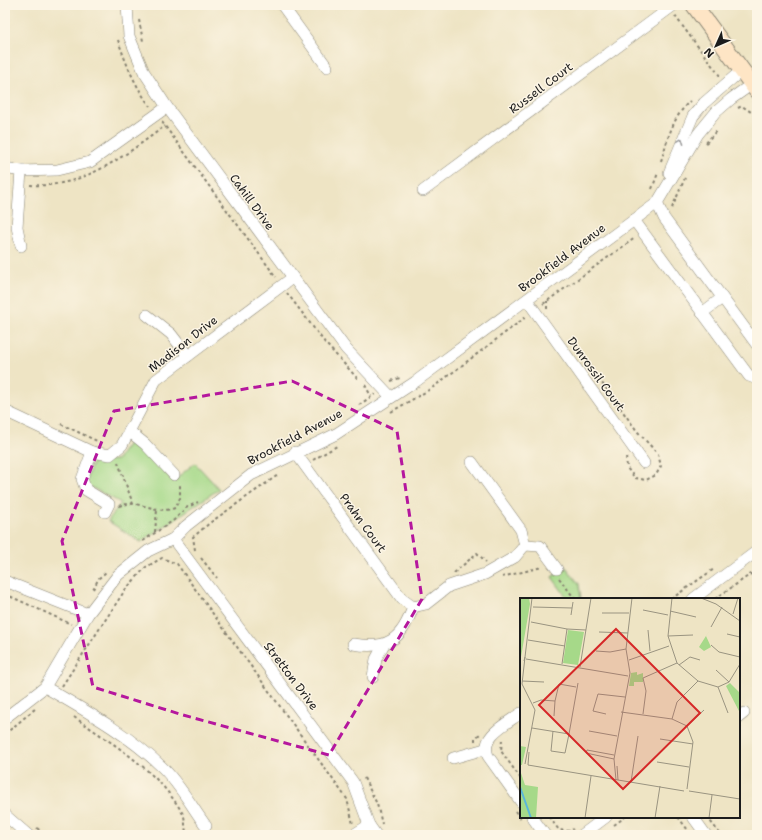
<svg xmlns="http://www.w3.org/2000/svg" width="762" height="840" viewBox="0 0 762 840" font-family="'Shantell Sans',sans-serif">
<style>
.green{fill:#a6d989;stroke:#617a52}
.lines{fill:none;stroke-linecap:round;stroke-linejoin:round}
.street-casing{stroke:#858070;stroke-width:12}
.secondary-casing{stroke:#858070;stroke-width:18}
.path{stroke:#858070;stroke-width:2;stroke-dasharray:3 3;stroke-linecap:butt}
.street{stroke:#fff;stroke-width:11}
.secondary{stroke:#fee5c5;stroke-width:16}
.oneway{stroke:#999}
.marked{fill:none;stroke:#b5179e;stroke-width:3;stroke-dasharray:8 5;stroke-linejoin:round}
.labels{text-anchor:middle;dominant-baseline:central;stroke-width:3;stroke-linejoin:round;paint-order:stroke}
.street-label{font-size:12px;fill:#1c1c1c;stroke:#fcf5e5}
.inset-river{fill:none;stroke:#5bb7d9;stroke-width:2}
.inset-road{fill:none;stroke:#9a9481;stroke-width:1}
.view{fill:#d62828;fill-opacity:0.15;stroke:#d62828;stroke-width:2}
.inset-edge{fill:none;stroke:#1c1c1c;stroke-width:2}
</style>
<rect width="100%" height="100%" fill="#fcf5e5"/>
<filter id="ink" filterUnits="userSpaceOnUse"><feTurbulence type="fractalNoise" baseFrequency=".025" numOctaves="2"/><feDisplacementMap in="SourceGraphic" scale="8" xChannelSelector="R" yChannelSelector="G"/><feConvolveMatrix kernelMatrix="1 2 1 2 8 2 1 2 1" color-interpolation-filters="sRGB"/></filter>
<filter id="wash" filterUnits="userSpaceOnUse"><feTurbulence type="fractalNoise" baseFrequency=".012" numOctaves="4" result="noise"/><feDisplacementMap in="SourceGraphic" scale="16" xChannelSelector="R" yChannelSelector="G"/><feGaussianBlur stdDeviation="0.9" result="paint"/><feColorMatrix in="noise" values="0 0 0 0 0 0 0 0 0 0 0 0 0 0 0 0 0 1.4 0 .05"/><feComposite in="paint" operator="in"/></filter>
<g filter="url(#wash)">
<rect width="100%" height="100%" fill="#eee4c4"/>
<g class="green">
<path d="M 133,438 L 173,481 L 195,463 L 219,489 L 141,542 L 108,521 L 121,503 L 85,484 L 93,461 L 117,460 Z"/>
<path d="M 566,567 L 579,584 L 581,599 L 568,599 L 552,577 Z"/>
</g>
</g>
<g filter="url(#ink)">
<g class="lines">
<defs>
<g id="street">
<path d="M 127,5 L 129,36 L 144,72 L 167,107 L 346,349 L 391,397"/>
<path d="M 282,5 L 327,67"/>
<path d="M 5,168 L 21,171 L 57,170 L 90,162 L 167,107"/>
<path d="M 669,173 L 693,116 L 704,103 L 742,70"/>
<path d="M 423,191 L 674,5"/>
<path d="M 657,203 L 664,218 L 757,345"/>
<path d="M 634,220 L 749,376 L 757,379"/>
<path d="M 21,246 L 17,227 L 21,171"/>
<path d="M 527,300 L 644,463"/>
<path d="M 702,313 L 722,298"/>
<path d="M 147,315 L 171,334 L 188,356"/>
<path d="M 5,411 L 92,452 L 110,455 L 122,445 L 156,380 L 292,278"/>
<path d="M 129,431 L 145,444 L 174,475"/>
<path d="M 92,452 L 82,479 L 86,490 L 109,504 L 105,512"/>
<path d="M 295,452 L 402,599 L 413,607 L 426,604 L 449,586 L 485,574 L 515,557 L 525,545 L 521,530 L 472,462"/>
<path d="M 173,539 L 353,782 L 369,825 L 376,835"/>
<path d="M 525,545 L 540,546 L 557,569"/>
<path d="M 5,581 L 88,614"/>
<path d="M 693,599 L 757,551"/>
<path d="M 353,644 C 387,650 402,640 413,607"/>
<path d="M 373,677 L 376,659 L 383,646"/>
<path d="M 45,687 C 86,711 128,734 162,767 C 179,783 192,807 206,826"/>
<path d="M 521,713 C 506,724 480,736 488,756 L 521,802"/>
<path d="M 739,717 L 744,713"/>
<path d="M 5,718 L 45,687 L 88,614 L 118,575 L 148,551 L 173,539 L 186,526 L 251,475 L 336,434 L 415,382 L 657,203 L 698,134 L 716,112 L 731,99 L 752,84"/>
<path d="M 453,758 L 485,749"/>
<path d="M 5,815 L 28,835"/>
<path d="M 532,817 L 545,835"/>
<path d="M 693,817 L 706,835"/>
<path d="M 353,835 L 369,825"/>
<path d="M 582,835 L 606,817"/>
</g>
<path id="secondary" d="M 694,5 L 757,91"/>
</defs>
<use href="#street" class="street-casing"/>
<use href="#secondary" class="secondary-casing"/>
<g class="path">
<path d="M 675,16 L 720,76"/>
<path d="M 139,20 L 143,41"/>
<path d="M 118,40 C 126,64 135,86 150,106"/>
<path d="M 738,108 L 742,106 L 757,116"/>
<path d="M 162,122 L 276,277"/>
<path d="M 706,143 L 716,131"/>
<path d="M 661,161 C 668,139 672,118 690,101"/>
<path d="M 30,185 C 83,189 124,156 165,126"/>
<path d="M 652,189 L 658,173"/>
<path d="M 672,208 L 685,178"/>
<path d="M 287,293 L 326,344 L 358,379"/>
<path d="M 543,304 L 635,238"/>
<path d="M 547,309 L 547,301"/>
<path d="M 588,364 L 637,431 L 658,454 L 661,466 L 656,475 L 646,480 L 635,478 L 627,468 L 626,456"/>
<path d="M 391,381 L 400,378"/>
<path d="M 365,385 L 371,396"/>
<path d="M 359,405 L 375,394"/>
<path d="M 391,412 L 432,388 L 526,317"/>
<path d="M 61,424 L 99,442"/>
<path d="M 313,460 L 337,446"/>
<path d="M 118,462 L 133,504"/>
<path d="M 119,506 C 138,498 155,515 175,508 L 180,498 L 180,483"/>
<path d="M 155,532 L 157,510"/>
<path d="M 143,541 L 174,520 L 186,508 L 198,502"/>
<path d="M 195,550 L 193,537 L 211,522 L 278,475"/>
<path d="M 201,558 L 217,578"/>
<path d="M 454,573 L 477,553 L 486,562"/>
<path d="M 502,577 L 542,567"/>
<path d="M 559,578 L 575,599"/>
<path d="M 93,589 L 99,578 L 106,572"/>
<path d="M 5,594 L 71,624"/>
<path d="M 671,599 L 714,569"/>
<path d="M 715,599 L 751,574 L 757,576"/>
<path d="M 62,686 L 125,590 L 146,567 L 162,558 L 177,564 L 347,799 L 353,824"/>
<path d="M 74,717 C 114,745 158,770 183,814 C 186,820 184,828 187,835"/>
<path d="M 739,733 L 741,727"/>
<path d="M 5,734 L 36,708"/>
<path d="M 502,740 L 501,751 L 521,779"/>
<path d="M 475,741 L 475,738 L 480,734"/>
<path d="M 364,778 L 377,804 L 382,824"/>
<path d="M 515,811 L 522,820"/>
<path d="M 549,817 L 559,830 L 570,831 L 573,829"/>
<path d="M 678,817 L 691,834"/>
<path d="M 707,817 L 721,835"/>
<path d="M 614,825 L 625,817"/>
<path d="M 37,828 L 45,835"/>
<path d="M 338,835 L 343,831"/>
</g>
<use href="#street" class="street"/>
<use href="#secondary" class="secondary"/>
</g>
<defs><path id="oneway-chevron" d="M-2-3.5L2.5 0L-2 3.5" fill="none" stroke-width="1.6" stroke-linecap="round" stroke-linejoin="round"/></defs>
<use class="oneway" href="#oneway-chevron" transform="translate(681 141) rotate(-69)"/>
</g>
<path class="marked" d="M 292,381 L 397,431 L 422,599 L 329,755 L 183,715 L 93,687 L 62,541 L 114,411 Z"/>
<g class="labels">
<g class="street-label">
<text transform="translate(541 88) rotate(-37)">Russell Court</text>
<text transform="translate(252 202) rotate(54)">Cahill Drive</text>
<text transform="translate(562 258) rotate(-37)">Brookfield Avenue</text>
<text transform="translate(183 344) rotate(-38)">Madison Drive</text>
<text transform="translate(596 374) rotate(54)">Dunrossil Court</text>
<text transform="translate(295 437) rotate(-28)">Brookfield Avenue</text>
<text transform="translate(363 523) rotate(54)">Prahn Court</text>
<text transform="translate(291 676) rotate(53)">Stretton Drive</text>
</g>
</g>
<g transform="translate(520 598)">
<rect width="220" height="220" fill="#eee4c4"/>
<path d="M 0,0 L 9,0 L 10,6 L 1,59 ZM 191,30 L 186,38 L 191,49 L 184,53 L 179,49 ZM 48,32 L 64,34 L 58,67 L 43,65 ZM 117,74 L 117,77 L 123,75 L 123,84 L 114,84 L 114,88 L 109,88 L 111,75 ZM 210,85 L 220,95 L 220,115 L 206,88 ZM 0,148 L 6,149 L 2,167 L 0,167 ZM 0,172 L 5,187 L 18,189 L 16,220 L 0,220 Z" fill="#a6d989"/>
<path class="inset-river" d="M 0,189 L 11,220"/>
<path class="inset-road" d="M 152,0 L 148,38 L 157,65 L 178,83 L 198,89 L 209,84 L 220,66M 181,0 L 196,6 L 220,23M 13,9 L 52,10M 123,12 L 148,17M 150,13 L 176,19M 82,15 L 109,15M 213,16 L 218,0M 51,17 L 53,4M 11,24 L 47,31M 191,29 L 202,9M 128,32 L 130,53M 79,34 L 108,35M 207,36 L 220,39M 148,38 L 173,37M 8,42 L 45,48M 191,47 L 199,54 L 220,59M 76,53 L 90,54 L 106,51M 5,59 L 12,0M 6,61 L 108,78M 109,62 L 149,48M 4,63 L 5,59 L 2,86 L 15,112 L 5,166M 42,66 L 47,31 L 66,32M 159,67 L 170,59 L 180,62M 60,69 L 71,0M 196,72 L 209,84M 2,83 L 24,84M 198,89 L 208,115M 13,105 L 21,102 L 35,103 L 39,86 L 56,89M 101,114 L 152,121 L 167,128 L 173,144 L 167,191M 86,116 L 73,113 L 78,96 L 105,99M 123,116 L 126,93 L 123,80 L 157,65M 34,118 L 35,103M 152,121 L 157,104 L 178,83M 167,128 L 184,112M 12,130 L 49,136 L 58,85M 33,133 L 31,153 L 45,155 L 49,136M 69,133 L 97,138M 140,141 L 173,146M 94,161 L 66,155 L 67,152 L 94,157M 137,164 L 169,169M 8,167 L 164,193M 8,167 L 9,154M 97,168 L 98,182M 96,182 L 94,161 L 110,75 L 106,51 L 112,0M 111,184 L 118,138M 169,193 L 220,201M 65,220 L 71,178M 135,220 L 140,188M 189,220 L 192,197"/>
<path class="view" d="M 96,31 L 180,115 L 103,191 L 19,107 Z"/>
<rect width="220" height="220" class="inset-edge"/>
</g>
<rect width="762" height="840" fill="none" stroke="#fcf5e5" stroke-width="20"/>
<g transform="translate(716 46) rotate(225)" stroke="#fcf5e5" stroke-width="3" paint-order="stroke">
<path d="M0-3L7 15L0 10L-7 15Z" fill="#1c1c1c"/>
<text y="-6" font-size="11" font-weight="bold" text-anchor="middle" fill="#1c1c1c">N</text>
</g>
</svg>
